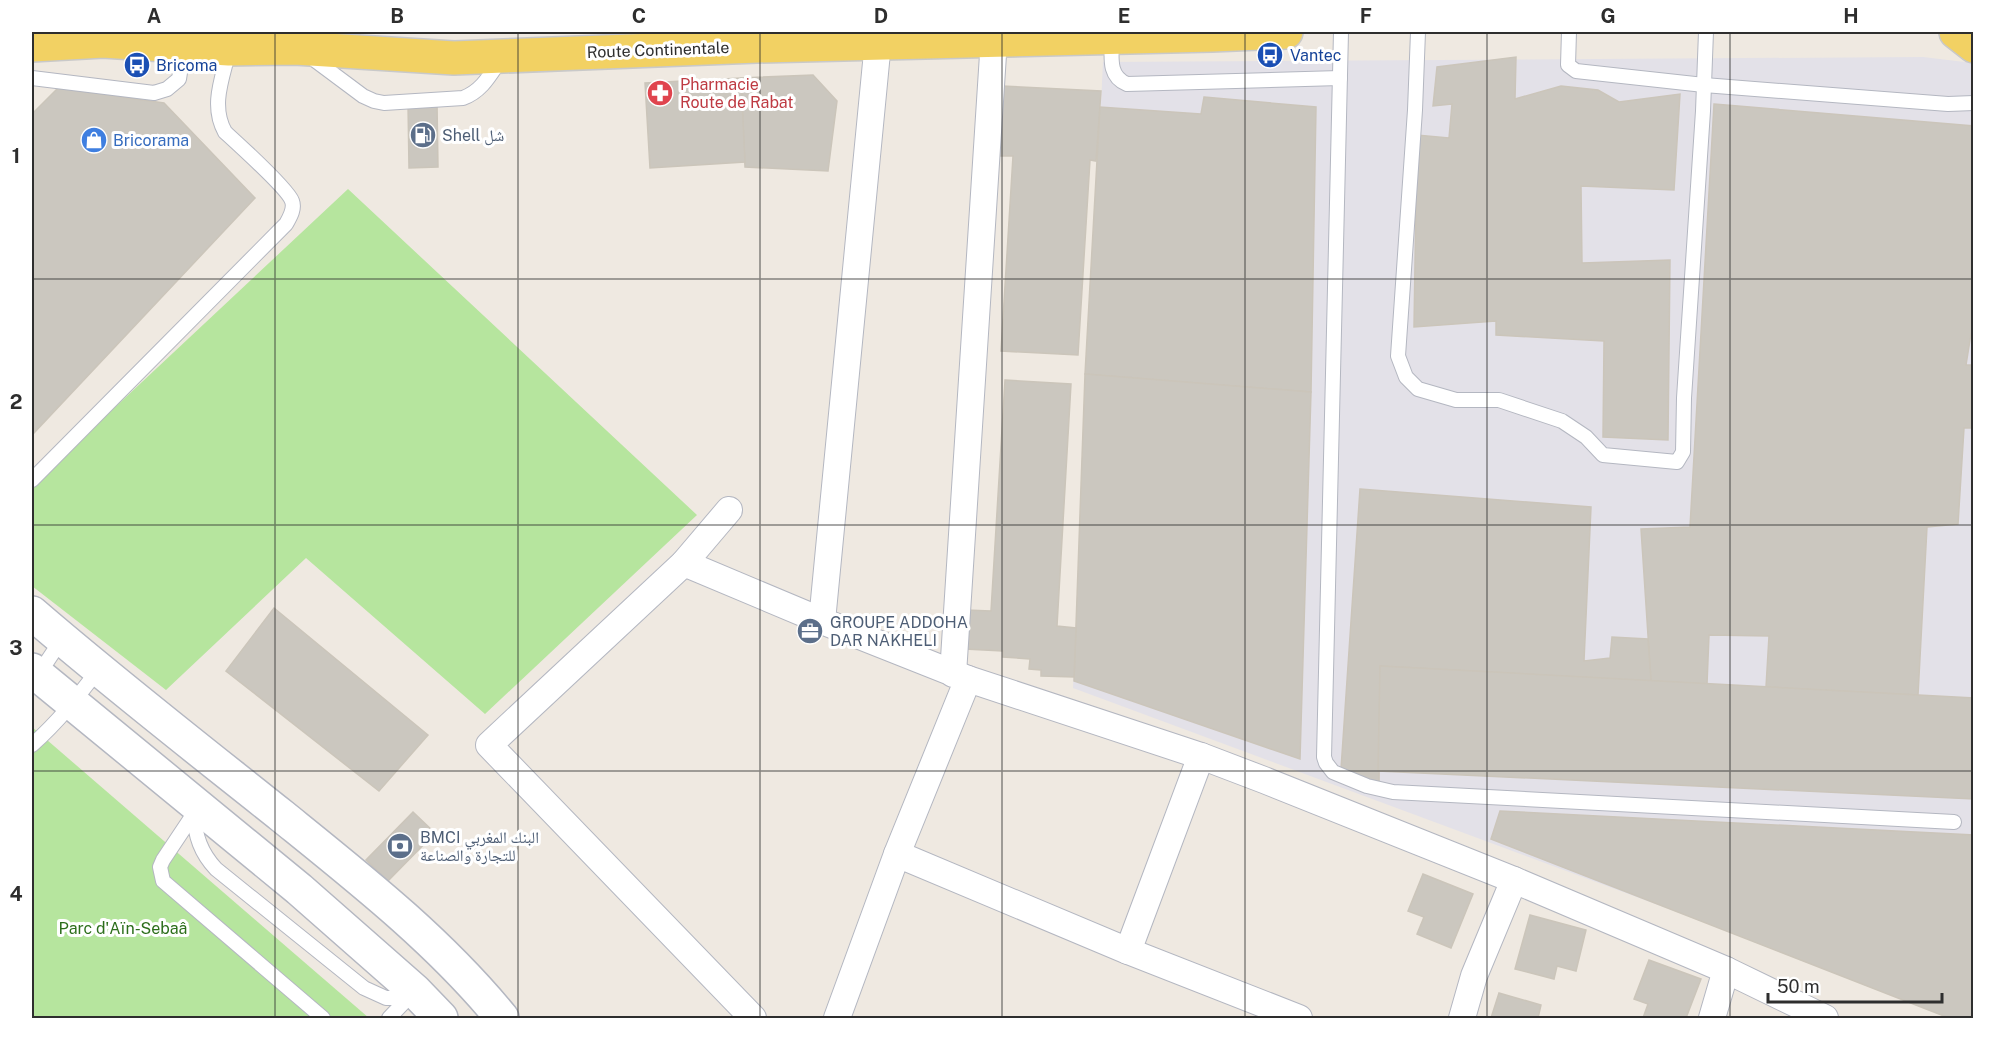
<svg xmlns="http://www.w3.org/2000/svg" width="2005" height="1050" viewBox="0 0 2005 1050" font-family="'Public Sans','Noto Naskh Arabic',sans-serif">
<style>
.industrial{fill:#e3e1e8}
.green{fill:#b6e59e}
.building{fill:#cbc7bf;stroke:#cbc5ba;stroke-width:1.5}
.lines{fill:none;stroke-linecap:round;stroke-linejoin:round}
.service-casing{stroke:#b4b7c1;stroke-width:16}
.minor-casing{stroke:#b4b7c1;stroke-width:28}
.tertiary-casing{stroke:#b4b7c1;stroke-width:36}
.primary-casing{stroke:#c9c9c9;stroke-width:36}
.service{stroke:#fff;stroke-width:14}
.minor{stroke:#fff;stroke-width:26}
.tertiary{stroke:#fff;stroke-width:33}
.primary{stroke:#f2d163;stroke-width:33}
.grid{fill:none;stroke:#2e2e2e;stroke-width:1.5;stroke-opacity:0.55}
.labels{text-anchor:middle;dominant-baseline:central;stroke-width:6;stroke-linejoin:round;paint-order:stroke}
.street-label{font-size:16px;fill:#2e2e2e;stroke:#fff}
.transit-label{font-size:16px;fill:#164399;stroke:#fff;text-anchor:start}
.health-label{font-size:16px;fill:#be3a42;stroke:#fff;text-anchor:start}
.service-label{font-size:16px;fill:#4e5e75;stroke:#fff;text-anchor:start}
.shop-label{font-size:16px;fill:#366cbe;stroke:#fff;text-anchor:start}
.park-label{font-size:16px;fill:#2c6e1b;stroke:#fff}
.neatline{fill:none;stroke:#2e2e2e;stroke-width:2}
.grid-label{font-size:20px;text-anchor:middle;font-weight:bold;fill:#2e2e2e}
</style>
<rect width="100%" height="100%" fill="#efe9e1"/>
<path class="industrial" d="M 1923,57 L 1973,63 L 1973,1018 L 1963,1018 L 1073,688 L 1103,62 Z"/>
<g class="green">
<path d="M 348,189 L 697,515 L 485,714 L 306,558 L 166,690 L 32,586 L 32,485 Z"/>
<path d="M 32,727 L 369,1018 L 32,1018 Z"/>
</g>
<g class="building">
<path d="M 1516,57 L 1515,99 L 1561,86 L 1598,90 L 1619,102 L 1680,94 L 1674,190 L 1581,186 L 1582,263 L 1670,260 L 1668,440 L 1603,437 L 1604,341 L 1496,335 L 1496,321 L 1414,327 L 1417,135 L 1449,138 L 1452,104 L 1433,106 L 1437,67 Z"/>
<path d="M 813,75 L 837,101 L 828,171 L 745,167 L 741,78 Z"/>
<path d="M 741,78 L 745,162 L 650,168 L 645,83 Z"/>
<path d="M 1002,86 L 1101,91 L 1096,161 L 1090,160 L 1078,355 L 1001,351 L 1013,156 L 999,156 Z"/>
<path d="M 58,88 L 164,103 L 255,198 L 32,435 L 32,114 Z"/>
<path d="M 1204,97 L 1316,107 L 1311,392 L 1085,374 L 1100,107 L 1201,114 Z"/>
<path d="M 437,103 L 438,167 L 409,168 L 408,104 Z"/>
<path d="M 1714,104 L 1974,126 L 1974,334 L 1971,334 L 1966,365 L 1974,365 L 1974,428 L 1964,428 L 1958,524 L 1927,527 L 1918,695 L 1766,687 L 1769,636 L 1709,635 L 1707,684 L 1651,681 L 1641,529 L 1690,527 Z"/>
<path d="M 1085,374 L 1311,392 L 1300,759 L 1074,681 Z"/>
<path d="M 1005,380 L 1071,384 L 1057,626 L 1076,628 L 1074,677 L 1041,676 L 1041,670 L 1029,669 L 1030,659 L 1003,657 L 1003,651 L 965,649 L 967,610 L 991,611 Z"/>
<path d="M 1360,489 L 1591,507 L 1584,661 L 1610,658 L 1612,637 L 1648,639 L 1651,681 L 1380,666 L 1379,786 L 1341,769 Z"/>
<path d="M 274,608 L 428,735 L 379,791 L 226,671 Z"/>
<path d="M 1380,666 L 1974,698 L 1974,799 L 1378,771 Z"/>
<path d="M 1500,811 L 1974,835 L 1974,1018 L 1949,1018 L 1491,839 Z"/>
<path d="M 413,812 L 435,833 L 388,881 L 366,860 Z"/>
<path d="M 1423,874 L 1473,894 L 1451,948 L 1417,934 L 1424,917 L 1408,911 Z"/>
<path d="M 1530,915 L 1586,930 L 1576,971 L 1557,966 L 1554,979 L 1515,969 Z"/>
<path d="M 1649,960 L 1701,979 L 1686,1018 L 1643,1018 L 1648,1004 L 1634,999 Z"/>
<path d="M 1499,993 L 1541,1005 L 1538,1018 L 1491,1018 Z"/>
</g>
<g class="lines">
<defs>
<g id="service">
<path d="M 1341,32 L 1324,757 L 1326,763 L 1333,772 L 1367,786 L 1393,792 L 1954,822"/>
<path d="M 1418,32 L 1415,110 L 1398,356 L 1406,377 L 1418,389 L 1456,400 L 1499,400 L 1562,421 L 1586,437 L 1603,455 L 1677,462 L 1683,452 L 1684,398 L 1703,111 L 1706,32"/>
<path d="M 1569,32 L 1568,65 L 1576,71 L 1704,85 L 1948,104 L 1974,103"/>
<path d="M 1112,37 C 1112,55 1107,76 1127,84 L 1340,78"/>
<path d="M 308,55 L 363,96 L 374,101 L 384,103 L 463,98 C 482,91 490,75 501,59"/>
<path d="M 32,78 L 154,93 L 167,89 L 179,79 L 184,47"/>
<path d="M 32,480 L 286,224 C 290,217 295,209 292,201 C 288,189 237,143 225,132 C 210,105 223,77 229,50"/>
<path d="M 38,675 L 62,639"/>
<path d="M 32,745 C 58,722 77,698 98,670"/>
<path d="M 199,806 L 163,860 L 160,867 L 163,881 L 323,1018"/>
<path d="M 194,814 C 195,836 201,853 216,869 L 364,988 L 386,998 L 408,998"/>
<path d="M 389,1018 L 410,996"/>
</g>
<g id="minor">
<path d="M 684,563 L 729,510"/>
<path d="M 822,621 L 878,42"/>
<path d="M 953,674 L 994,39"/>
<path d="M 897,854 L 1128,951 L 1299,1018"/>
<path d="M 1128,951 L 1201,756"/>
<path d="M 753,1018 L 489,745 L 684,563 L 822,621 L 968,679 L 1201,756 L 1264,780 L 1514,880 L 1726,970 L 1825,1018"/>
<path d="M 837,1018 L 897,854 L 968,679"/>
<path d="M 1462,1018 L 1474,976 L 1514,880"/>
<path d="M 1712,1018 L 1726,970"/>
</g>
<g id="tertiary">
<path d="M 32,613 C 113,683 198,749 282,816 C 360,879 439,941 502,1018"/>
<path d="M 32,670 L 299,889 L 415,991 L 441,1018"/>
</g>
<g id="primary">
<path d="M 1956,32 L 1974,46"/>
<path d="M 32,45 L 103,41 L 229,49 L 295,48 L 454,58 L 757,46 L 1212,35 L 1286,32"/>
</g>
</defs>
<use href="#service" class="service-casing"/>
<use href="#minor" class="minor-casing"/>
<use href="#tertiary" class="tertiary-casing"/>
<use href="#primary" class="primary-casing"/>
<use href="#service" class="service"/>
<use href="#minor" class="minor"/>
<use href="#tertiary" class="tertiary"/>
<use href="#primary" class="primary"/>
</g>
<path class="grid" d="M 275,32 L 275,1018M 518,32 L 518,1018M 760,32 L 760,1018M 1002,32 L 1002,1018M 1245,32 L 1245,1018M 1487,32 L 1487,1018M 1730,32 L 1730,1018M 32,279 L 1974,279M 32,525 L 1974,525M 32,771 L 1974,771"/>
<defs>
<symbol id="bus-disc" viewBox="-11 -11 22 22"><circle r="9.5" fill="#1a4fb4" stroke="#fff"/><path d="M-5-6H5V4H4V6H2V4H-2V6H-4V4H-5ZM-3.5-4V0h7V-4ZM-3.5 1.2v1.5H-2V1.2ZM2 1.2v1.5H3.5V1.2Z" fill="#fff"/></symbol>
<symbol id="pharmacy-disc" viewBox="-11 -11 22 22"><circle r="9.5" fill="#e0444e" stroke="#fff"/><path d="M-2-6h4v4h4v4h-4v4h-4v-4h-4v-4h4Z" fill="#fff"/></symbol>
<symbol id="fuel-disc" viewBox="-11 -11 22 22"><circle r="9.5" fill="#5c6f8a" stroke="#fff"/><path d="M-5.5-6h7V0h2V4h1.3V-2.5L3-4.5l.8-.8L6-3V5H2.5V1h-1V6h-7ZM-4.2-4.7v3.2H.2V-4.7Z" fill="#fff"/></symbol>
<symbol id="shop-disc" viewBox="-11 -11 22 22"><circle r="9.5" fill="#3f7fe0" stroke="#fff"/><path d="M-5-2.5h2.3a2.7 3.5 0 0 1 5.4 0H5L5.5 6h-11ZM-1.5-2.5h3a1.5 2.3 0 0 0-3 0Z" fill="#fff"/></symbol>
<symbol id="office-disc" viewBox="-11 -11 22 22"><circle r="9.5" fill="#5c6f8a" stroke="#fff"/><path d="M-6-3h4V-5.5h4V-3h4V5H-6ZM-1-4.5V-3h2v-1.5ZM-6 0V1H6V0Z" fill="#fff"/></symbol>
<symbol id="bank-disc" viewBox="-11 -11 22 22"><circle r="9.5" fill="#5c6f8a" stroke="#fff"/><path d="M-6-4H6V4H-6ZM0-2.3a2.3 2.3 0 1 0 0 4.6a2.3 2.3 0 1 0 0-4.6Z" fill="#fff"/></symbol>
</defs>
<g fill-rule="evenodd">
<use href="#bus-disc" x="1255" y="40" width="30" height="30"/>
<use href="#bus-disc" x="122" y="50" width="30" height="30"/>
<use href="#pharmacy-disc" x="645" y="78" width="30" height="30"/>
<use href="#fuel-disc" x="408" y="120" width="30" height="30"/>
<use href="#shop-disc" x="79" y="125" width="30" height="30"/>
<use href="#office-disc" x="795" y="616" width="30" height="30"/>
<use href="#bank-disc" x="385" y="831" width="30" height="30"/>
</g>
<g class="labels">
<g class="street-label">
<text transform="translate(658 50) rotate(-2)">Route Continentale</text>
</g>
<g class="transit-label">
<text x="1290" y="55">Vantec</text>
<text x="156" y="65">Bricoma</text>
</g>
<g class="health-label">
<text x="680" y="84">Pharmacie<tspan x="680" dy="18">Route de Rabat</tspan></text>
</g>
<g class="service-label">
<text x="442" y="135">Shell شل</text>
<text x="830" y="622">GROUPE ADDOHA<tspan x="830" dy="18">DAR NAKHELI</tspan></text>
<text x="420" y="837">BMCI البنك المغربي<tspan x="420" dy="18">للتجارة والصناعة</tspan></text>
</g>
<g class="shop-label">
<text x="113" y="140">Bricorama</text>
</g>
<g class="park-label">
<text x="123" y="928">Parc d'Aïn-Sebaâ</text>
</g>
</g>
<rect width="2005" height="1050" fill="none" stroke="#ffffff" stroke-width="66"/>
<path d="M1768 993v9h174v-9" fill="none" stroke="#2e2e2e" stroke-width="3"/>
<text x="1777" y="993" font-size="18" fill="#2e2e2e" stroke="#ffffff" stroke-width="4.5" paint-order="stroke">50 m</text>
<rect x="33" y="33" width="1939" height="984" class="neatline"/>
<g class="grid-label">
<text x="154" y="23">A</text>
<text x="397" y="23">B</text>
<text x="639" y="23">C</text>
<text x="881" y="23">D</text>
<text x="1124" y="23">E</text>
<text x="1366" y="23">F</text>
<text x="1608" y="23">G</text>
<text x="1851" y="23">H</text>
<text x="16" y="163">1</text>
<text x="16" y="409">2</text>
<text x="16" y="655">3</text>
<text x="16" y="901">4</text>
</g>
</svg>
